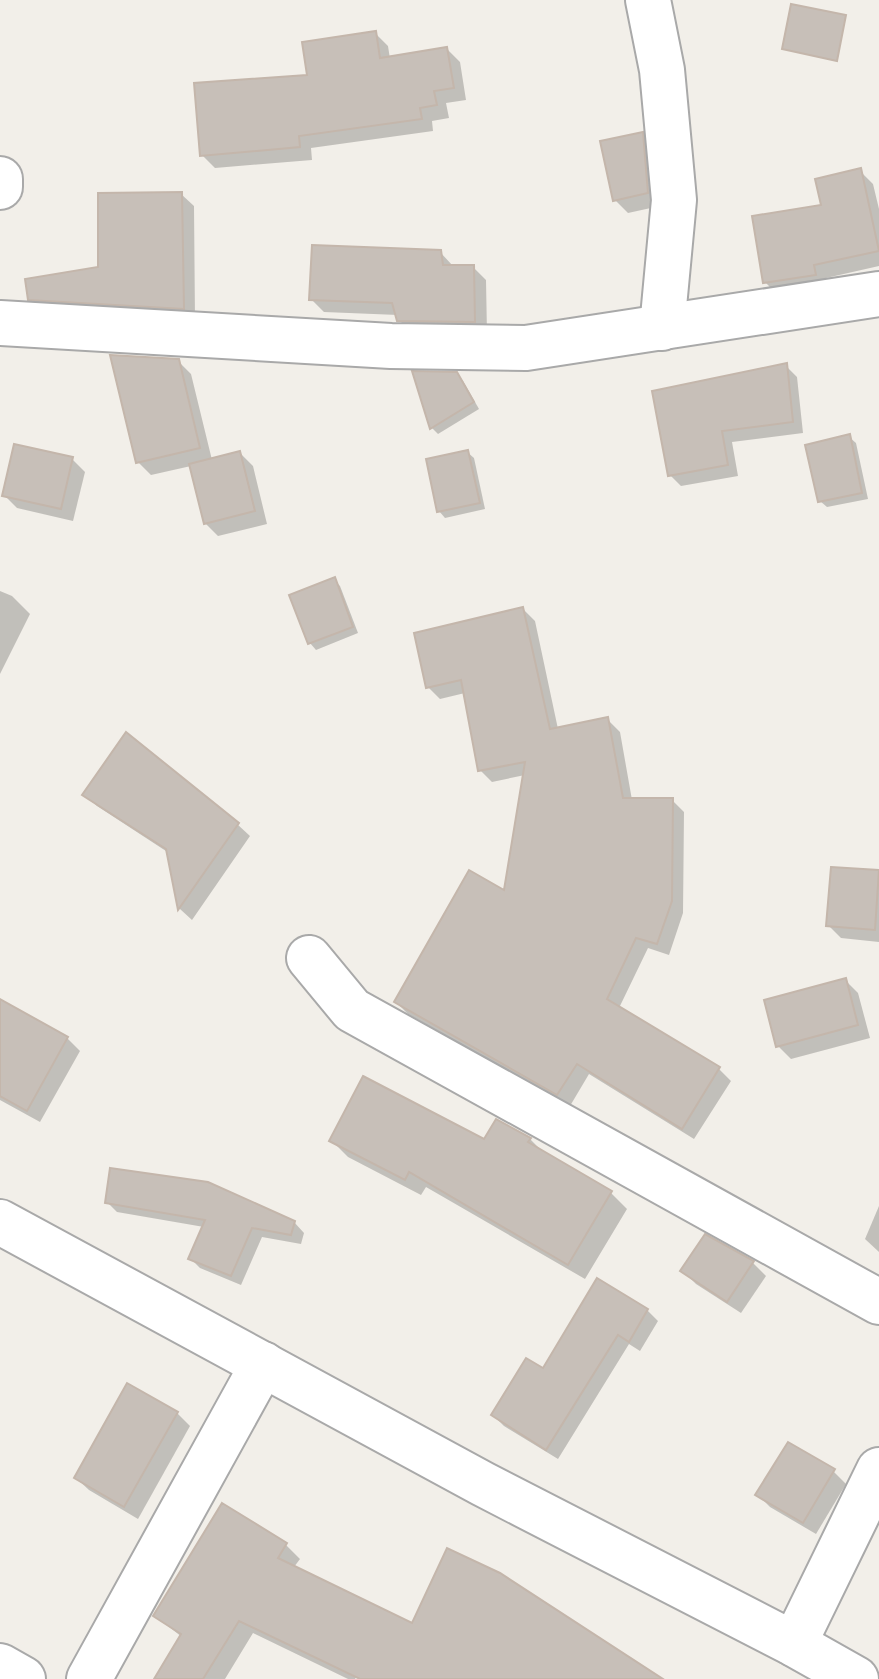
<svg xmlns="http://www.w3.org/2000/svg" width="879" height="1679" viewBox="0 0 879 1679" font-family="Arial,sans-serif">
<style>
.shadow{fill:#0003}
.building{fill:#c7bfb8;stroke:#c4b6ab;stroke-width:2}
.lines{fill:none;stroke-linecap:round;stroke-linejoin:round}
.street-casing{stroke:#a9a9a9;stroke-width:48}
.street{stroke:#fff;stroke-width:44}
</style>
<rect width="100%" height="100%" fill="#f2efe9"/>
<g class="shadow">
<path d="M 375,33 L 388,46 L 390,59 L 447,49 L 460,62 L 466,100 L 446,103 L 449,118 L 432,121 L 433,131 L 311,148 L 312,160 L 215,168 L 202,155 L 309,76 Z"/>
<path d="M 642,134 L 655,147 L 660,206 L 628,213 L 615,200 Z"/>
<path d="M 860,171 L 873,184 L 879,209 L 879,266 L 826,278 L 827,288 L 778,295 L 765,282 Z"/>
<path d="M 181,194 L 194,206 L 195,320 L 43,311 L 30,299 L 100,269 Z"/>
<path d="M 440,252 L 453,266 L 473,267 L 486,280 L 487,334 L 412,333 L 399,320 L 398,315 L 324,312 L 311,299 Z"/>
<path d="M 178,361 L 191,374 L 212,460 L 240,453 L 253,466 L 267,524 L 218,536 L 205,523 L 191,466 L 151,475 L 138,462 Z"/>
<path d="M 786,366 L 797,377 L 803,433 L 732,442 L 738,476 L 681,486 L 670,475 Z"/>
<path d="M 415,373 L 456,374 L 463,381 L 479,409 L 438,434 L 432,428 Z"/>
<path d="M 849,437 L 856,443 L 868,499 L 827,507 L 820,501 Z"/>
<path d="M 467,452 L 474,458 L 485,509 L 445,518 L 439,511 Z"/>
<path d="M 72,459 L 85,472 L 73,521 L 17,508 L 4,495 Z"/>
<path d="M 334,580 L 340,586 L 358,633 L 316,650 L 310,643 Z"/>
<path d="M 0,591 L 12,596 L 30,614 L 0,674 Z"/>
<path d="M 523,609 L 535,621 L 558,729 L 608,720 L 620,732 L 632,800 L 672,800 L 684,812 L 683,913 L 669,955 L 648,948 L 619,1008 L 719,1069 L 731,1081 L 694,1139 L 589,1074 L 570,1106 L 408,1014 L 396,1002 L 505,893 L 525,775 L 492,782 L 480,770 L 465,693 L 440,699 L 428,687 Z"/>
<path d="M 85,794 L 237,824 L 250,836 L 192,920 L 180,909 L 169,853 L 97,806 Z"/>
<path d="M 879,872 L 879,942 L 841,938 L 828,925 Z"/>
<path d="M 845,980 L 858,993 L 870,1038 L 791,1059 L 778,1046 Z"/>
<path d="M 0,1000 L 67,1038 L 80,1051 L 40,1122 L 0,1100 Z"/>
<path d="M 530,1139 L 544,1153 L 610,1192 L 627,1209 L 585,1279 L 426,1187 L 421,1195 L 348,1157 L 332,1141 L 485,1142 Z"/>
<path d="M 107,1202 L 294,1222 L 304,1233 L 301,1244 L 262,1237 L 241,1285 L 200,1268 L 190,1258 L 204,1227 L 117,1212 Z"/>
<path d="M 879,1206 L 879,1252 L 865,1239 Z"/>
<path d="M 705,1237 L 753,1263 L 766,1276 L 741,1313 L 696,1284 L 683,1271 Z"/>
<path d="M 597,1281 L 647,1310 L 658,1321 L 640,1351 L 629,1344 L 558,1459 L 504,1426 L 493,1415 L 544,1371 Z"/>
<path d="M 177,1413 L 190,1426 L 138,1519 L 89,1490 L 76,1478 Z"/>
<path d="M 833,1471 L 846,1484 L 816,1534 L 770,1507 L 757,1494 Z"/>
<path d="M 223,1506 L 286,1545 L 300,1559 L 294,1567 L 393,1616 L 406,1629 L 379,1679 L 360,1679 L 394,1618 L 389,1618 L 355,1679 L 348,1679 L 253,1633 L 225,1679 L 156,1679 L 182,1637 L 155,1616 Z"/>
</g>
<g class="building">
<path d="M 791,4 L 846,15 L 837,61 L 782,49 Z"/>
<path d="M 376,31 L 380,58 L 447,47 L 454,88 L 434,91 L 437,105 L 420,108 L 422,119 L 299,136 L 300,147 L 200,156 L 194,83 L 307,75 L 302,42 Z"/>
<path d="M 643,132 L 648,193 L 613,201 L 600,141 Z"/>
<path d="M 861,168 L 879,251 L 814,265 L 816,275 L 763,283 L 752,216 L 821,205 L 815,179 Z"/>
<path d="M 182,192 L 184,309 L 28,300 L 25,279 L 98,267 L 98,193 Z"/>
<path d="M 312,245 L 441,250 L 443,265 L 474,265 L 475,322 L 397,321 L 392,303 L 309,300 Z"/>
<path d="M 110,355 L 179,359 L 200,448 L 136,463 Z"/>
<path d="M 787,363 L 793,422 L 722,431 L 728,465 L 668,476 L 652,391 Z"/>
<path d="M 412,371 L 457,372 L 474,402 L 430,429 Z"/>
<path d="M 850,434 L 862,493 L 818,502 L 805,445 Z"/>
<path d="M 14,444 L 73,457 L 61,509 L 2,496 Z"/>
<path d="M 468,450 L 480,503 L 437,512 L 426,459 Z"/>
<path d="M 240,451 L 255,511 L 204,524 L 189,464 Z"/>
<path d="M 335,577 L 353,627 L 308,644 L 289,595 Z"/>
<path d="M 523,607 L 550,729 L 608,717 L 623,798 L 673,798 L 672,901 L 657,944 L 636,938 L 607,999 L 720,1067 L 682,1129 L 577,1064 L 557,1095 L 394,1002 L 469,870 L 504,890 L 525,762 L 478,771 L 461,680 L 426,688 L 414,633 Z"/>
<path d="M 126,732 L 239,823 L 178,910 L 166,849 L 82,795 Z"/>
<path d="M 831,867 L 879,870 L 875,930 L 826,926 Z"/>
<path d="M 846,978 L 858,1025 L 776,1047 L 764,1000 Z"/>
<path d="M 0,999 L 68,1037 L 27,1111 L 0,1096 Z"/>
<path d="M 363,1076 L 484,1139 L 496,1119 L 531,1138 L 528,1142 L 612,1191 L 568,1265 L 409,1172 L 405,1180 L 329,1141 Z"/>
<path d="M 110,1168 L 208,1182 L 295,1221 L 291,1235 L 252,1228 L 231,1276 L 188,1259 L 205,1220 L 105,1203 Z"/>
<path d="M 705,1234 L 754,1261 L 727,1302 L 680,1271 Z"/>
<path d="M 597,1278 L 648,1309 L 629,1342 L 618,1335 L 546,1450 L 491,1415 L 526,1358 L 543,1368 Z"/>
<path d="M 127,1383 L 178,1412 L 124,1507 L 74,1478 Z"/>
<path d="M 788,1442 L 835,1469 L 803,1523 L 755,1495 Z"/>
<path d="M 222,1503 L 287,1543 L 278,1558 L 412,1623 L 447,1548 L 500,1573 L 663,1679 L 360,1679 L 239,1621 L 203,1679 L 154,1679 L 181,1634 L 153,1616 Z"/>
</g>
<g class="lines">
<defs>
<g id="street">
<path d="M 648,0 L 662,70 L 674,200 L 662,328"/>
<path d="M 0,179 L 0,187"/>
<path d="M 0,323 L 391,346 L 526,348 L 879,294"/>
<path d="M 309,958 L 352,1010 L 879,1302"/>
<path d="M 0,1222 L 483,1484 L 794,1644 L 856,1679"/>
<path d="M 794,1644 L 879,1470"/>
<path d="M 0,1666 L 23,1679"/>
<path d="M 89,1679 L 263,1364"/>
</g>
</defs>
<use href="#street" class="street-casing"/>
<use href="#street" class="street"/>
</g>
</svg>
